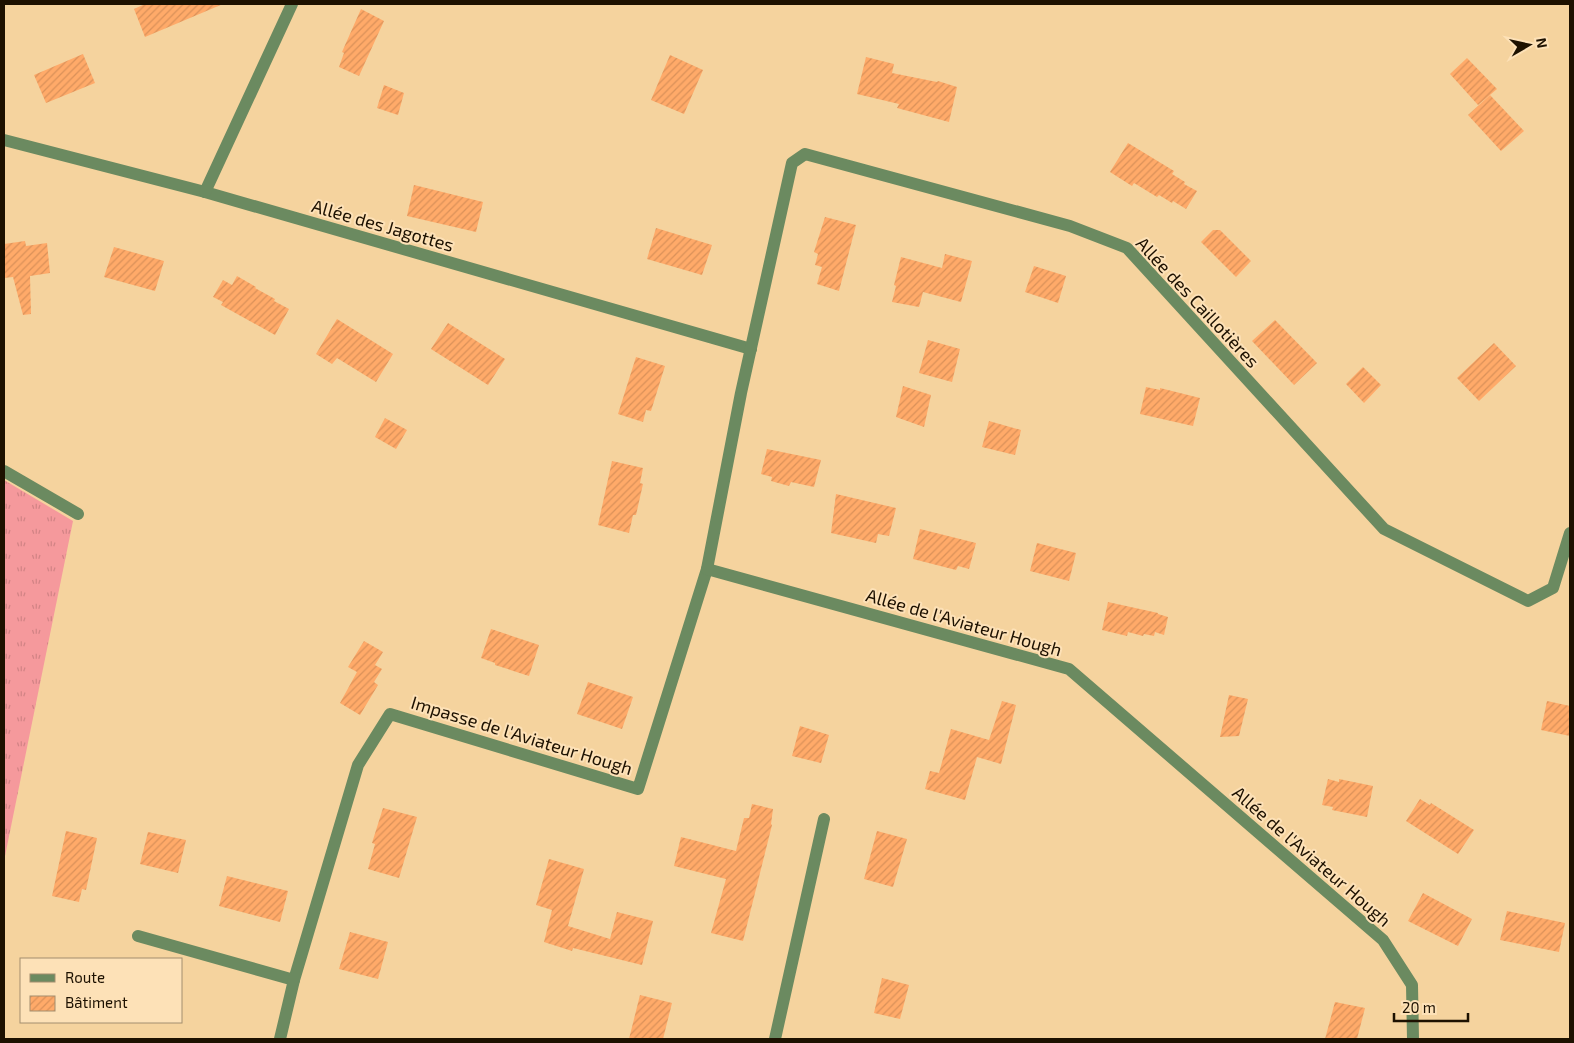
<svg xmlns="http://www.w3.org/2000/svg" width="1574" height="1043" viewBox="0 0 1574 1043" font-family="'Exo 2',sans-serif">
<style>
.grass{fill:url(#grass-tufts)}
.building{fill:url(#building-hatch)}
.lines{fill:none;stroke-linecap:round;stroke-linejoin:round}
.service{stroke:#6b8a60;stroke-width:12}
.minor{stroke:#6b8a60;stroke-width:12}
.labels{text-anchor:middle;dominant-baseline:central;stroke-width:4;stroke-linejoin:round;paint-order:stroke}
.street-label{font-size:18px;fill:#1d1100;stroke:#fde1b7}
</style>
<defs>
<pattern id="grass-tufts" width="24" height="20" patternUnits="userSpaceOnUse" patternTransform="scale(1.25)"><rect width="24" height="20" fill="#f5999c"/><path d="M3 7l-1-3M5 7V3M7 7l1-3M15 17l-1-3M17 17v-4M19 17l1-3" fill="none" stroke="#d28385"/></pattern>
<pattern id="building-hatch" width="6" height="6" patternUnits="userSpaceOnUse" patternTransform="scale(1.25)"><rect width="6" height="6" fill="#ffaa69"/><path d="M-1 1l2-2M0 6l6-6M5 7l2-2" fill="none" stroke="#da9159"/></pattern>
</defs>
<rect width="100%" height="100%" fill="#f5d39e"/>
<path class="grass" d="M 4,480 L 73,521 L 4,861 Z"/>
<g class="building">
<path d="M 145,4 L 223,4 L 145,37 L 134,9 Z"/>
<path d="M 361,9 L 384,21 L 359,76 L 339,67 L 344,53 L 342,52 Z"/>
<path d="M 83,54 L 95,83 L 46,103 L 34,75 Z"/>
<path d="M 670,55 L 703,70 L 684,114 L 651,100 Z"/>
<path d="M 866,57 L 894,64 L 892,73 L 937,82 L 938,81 L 957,87 L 949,122 L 897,108 L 899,104 L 857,94 Z"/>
<path d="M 1467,58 L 1497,89 L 1478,105 L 1450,74 Z"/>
<path d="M 384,85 L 404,93 L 398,115 L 377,108 Z"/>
<path d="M 1490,95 L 1524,131 L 1501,151 L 1468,115 Z"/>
<path d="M 1128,143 L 1174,171 L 1172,174 L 1185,182 L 1184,184 L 1197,191 L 1186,209 L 1173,201 L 1172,203 L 1159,195 L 1157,197 L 1134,183 L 1132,186 L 1110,172 Z"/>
<path d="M 414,185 L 483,202 L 476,232 L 407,216 Z"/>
<path d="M 825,217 L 856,225 L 839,291 L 817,284 L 822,267 L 815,265 L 818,254 L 814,252 Z"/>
<path d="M 656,228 L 712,245 L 702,275 L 647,259 Z"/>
<path d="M 1213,230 L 1220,230 L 1251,261 L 1236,277 L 1201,242 Z"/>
<path d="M 25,241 L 26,246 L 47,243 L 50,273 L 30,276 L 31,314 L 23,315 L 13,277 L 4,278 L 4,244 Z"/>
<path d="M 114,247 L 164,261 L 155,291 L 104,277 Z"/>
<path d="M 945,254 L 972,261 L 961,302 L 923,292 L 919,307 L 892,302 L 896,286 L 894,285 L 901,257 L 942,268 Z"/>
<path d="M 1034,266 L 1066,276 L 1058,303 L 1025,292 Z"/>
<path d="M 237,276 L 256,287 L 255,288 L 275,299 L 274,301 L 289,309 L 275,335 L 221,305 L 223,302 L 213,297 L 223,280 L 232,285 Z"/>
<path d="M 337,319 L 393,354 L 376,382 L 337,358 L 332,364 L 316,354 Z"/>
<path d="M 1275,320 L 1317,363 L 1294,385 L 1252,341 Z"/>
<path d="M 448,323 L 505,359 L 488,385 L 431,349 Z"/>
<path d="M 928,340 L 960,349 L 952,382 L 919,373 Z"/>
<path d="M 1494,343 L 1516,366 L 1479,401 L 1457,378 Z"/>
<path d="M 636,357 L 665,366 L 651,411 L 646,410 L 643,422 L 618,414 Z"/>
<path d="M 1363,367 L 1381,385 L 1364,403 L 1346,384 Z"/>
<path d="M 903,386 L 931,395 L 924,427 L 896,417 Z"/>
<path d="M 1146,387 L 1160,390 L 1160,388 L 1200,398 L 1193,426 L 1140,414 Z"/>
<path d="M 385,418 L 407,430 L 396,449 L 375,437 Z"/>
<path d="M 989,421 L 1021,430 L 1015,455 L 982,447 Z"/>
<path d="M 767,449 L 821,460 L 814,487 L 791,482 L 789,486 L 771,481 L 772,477 L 761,474 Z"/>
<path d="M 612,461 L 643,468 L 640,483 L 643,484 L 636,515 L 633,515 L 629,533 L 598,525 Z"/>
<path d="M 836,494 L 896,508 L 889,536 L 878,534 L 876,543 L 831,533 Z"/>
<path d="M 920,529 L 976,543 L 969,569 L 958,566 L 956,570 L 913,559 Z"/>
<path d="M 1037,543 L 1076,553 L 1069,581 L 1030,571 Z"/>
<path d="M 1108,602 L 1158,613 L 1158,614 L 1168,617 L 1164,635 L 1155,632 L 1154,636 L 1144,634 L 1143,636 L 1128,632 L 1127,636 L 1102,630 Z"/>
<path d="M 491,629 L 539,645 L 529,676 L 495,665 L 495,663 L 481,658 Z"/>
<path d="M 364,641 L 383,652 L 375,665 L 382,669 L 374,682 L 378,685 L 360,715 L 340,703 L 357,672 L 348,667 Z"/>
<path d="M 588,682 L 633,697 L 622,729 L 577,714 Z"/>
<path d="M 1229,695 L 1248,699 L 1239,736 L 1220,737 Z"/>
<path d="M 1002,701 L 1016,705 L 1001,764 L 977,757 L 965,800 L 925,789 L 930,771 L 939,773 L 951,729 L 989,740 Z"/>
<path d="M 1547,701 L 1570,706 L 1570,736 L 1541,730 Z"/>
<path d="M 800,726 L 829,735 L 821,763 L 792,756 Z"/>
<path d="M 1328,779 L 1339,782 L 1339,779 L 1373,786 L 1367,817 L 1332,810 L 1333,807 L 1322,805 Z"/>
<path d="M 1420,799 L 1430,805 L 1431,803 L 1474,830 L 1458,854 L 1406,821 Z"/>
<path d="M 752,804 L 773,809 L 771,824 L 772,825 L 743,941 L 711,933 L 726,879 L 674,866 L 681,837 L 736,851 L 744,818 L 749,818 Z"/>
<path d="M 383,808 L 417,817 L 399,878 L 368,869 L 375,844 L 372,843 Z"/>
<path d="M 66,831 L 97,838 L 86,890 L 82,889 L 79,902 L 52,896 Z"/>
<path d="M 877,831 L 907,839 L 893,887 L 864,879 Z"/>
<path d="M 148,832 L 186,840 L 178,873 L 140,864 Z"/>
<path d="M 549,859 L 584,869 L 568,926 L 610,939 L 617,912 L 653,921 L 642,965 L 573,948 L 572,951 L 544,942 L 552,910 L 536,905 Z"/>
<path d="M 227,876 L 288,891 L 280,922 L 219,906 Z"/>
<path d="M 1423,893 L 1472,919 L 1458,946 L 1408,921 Z"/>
<path d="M 1507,911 L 1565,923 L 1559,952 L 1500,940 Z"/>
<path d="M 350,932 L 388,942 L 378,979 L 339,969 Z"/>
<path d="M 882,978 L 909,985 L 900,1019 L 874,1013 Z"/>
<path d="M 640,995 L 672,1003 L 663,1039 L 629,1039 Z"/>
<path d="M 1335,1002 L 1365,1008 L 1357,1039 L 1325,1039 Z"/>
</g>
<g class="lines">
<path class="service" d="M 4,471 L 78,514"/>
<g class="minor">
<path d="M 4,140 L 205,192 L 751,349"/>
<path d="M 205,192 L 292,4"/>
<path d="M 138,936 L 294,980"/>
<path d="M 280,1039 L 294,980 L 358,765 L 390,714 L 638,789 L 707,569"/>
<path d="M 775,1039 L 824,819"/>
<path d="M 1413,1039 L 1412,985 L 1383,940 L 1069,669 L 707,569 L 741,393 L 792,163 L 805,154 L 1070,226 L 1127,248 L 1384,529 L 1528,601 L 1553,588 L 1570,533"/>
</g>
</g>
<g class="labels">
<g class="street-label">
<text transform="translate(383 225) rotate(16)">Allée des Jagottes</text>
<text transform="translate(1198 302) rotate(47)">Allée des Caillotières</text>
<text transform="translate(964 622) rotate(16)">Allée de l'Aviateur Hough</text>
<text transform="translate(522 735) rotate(17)">Impasse de l'Aviateur Hough</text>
<text transform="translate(1312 856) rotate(41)">Allée de l'Aviateur Hough</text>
</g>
</g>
<rect width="1574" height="1043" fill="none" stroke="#1d1100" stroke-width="10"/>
<rect x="20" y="958" width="162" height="65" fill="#fde1b7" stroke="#a38e6e"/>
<rect x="30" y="974" width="25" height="8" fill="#6b8a60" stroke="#a38e6e"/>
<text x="65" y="983" font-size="15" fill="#1d1100">Route</text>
<rect x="30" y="996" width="25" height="15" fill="url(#building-hatch)" stroke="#a38e6e"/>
<text x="65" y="1008" font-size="15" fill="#1d1100">Bâtiment</text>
<g transform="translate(1529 45) rotate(81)" stroke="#fde1b7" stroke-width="4" paint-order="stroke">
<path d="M0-4L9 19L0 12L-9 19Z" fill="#1d1100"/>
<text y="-8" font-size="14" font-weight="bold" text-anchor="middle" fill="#1d1100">N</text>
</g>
<path d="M1394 1013v8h74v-8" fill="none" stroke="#1d1100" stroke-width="2.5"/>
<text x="1402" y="1013" font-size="15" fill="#1d1100" stroke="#fde1b7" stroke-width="4" paint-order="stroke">20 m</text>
</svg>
